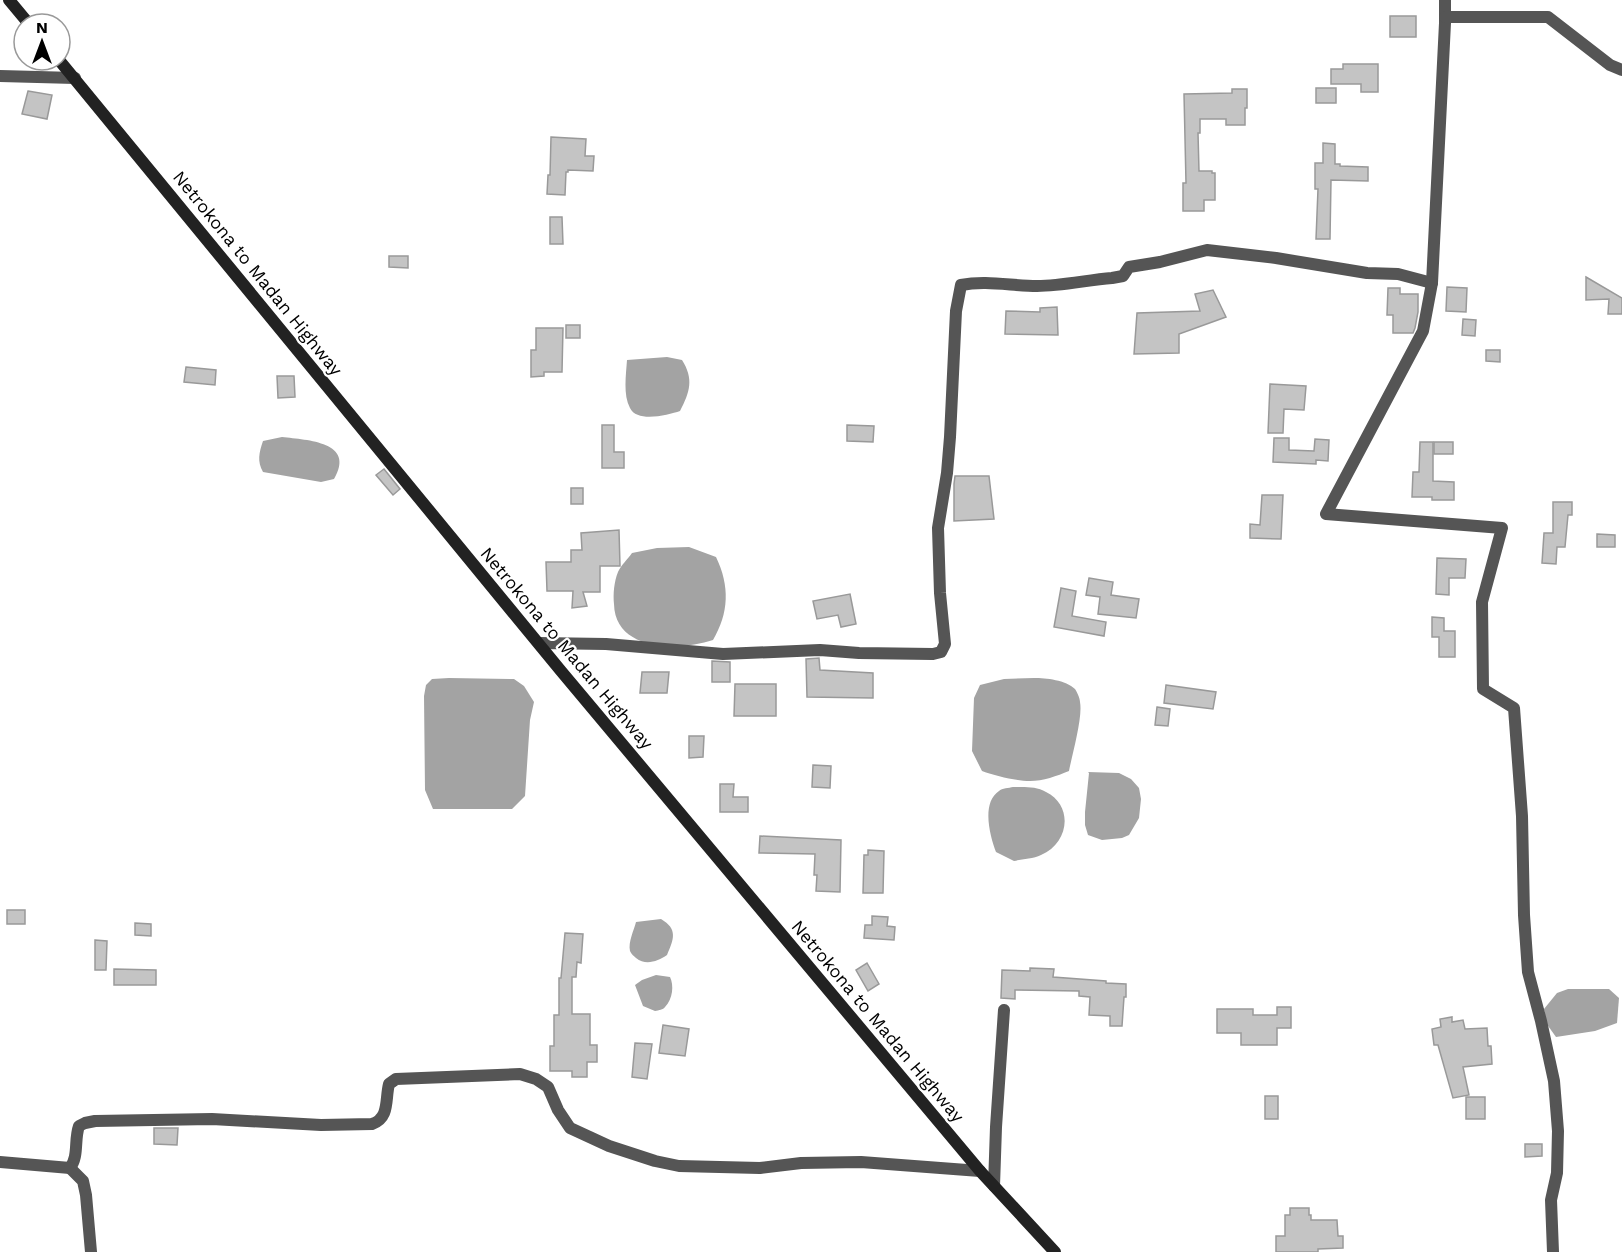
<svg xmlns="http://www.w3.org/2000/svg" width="1622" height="1252" viewBox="0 0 1622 1252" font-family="'Work Sans',sans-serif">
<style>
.water{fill:#a3a3a3}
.building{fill:#c4c4c4;stroke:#999;stroke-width:1.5}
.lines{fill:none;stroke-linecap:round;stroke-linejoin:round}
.minor{stroke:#555;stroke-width:12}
.secondary{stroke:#222;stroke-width:12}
.labels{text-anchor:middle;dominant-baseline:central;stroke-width:4.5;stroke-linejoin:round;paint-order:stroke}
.street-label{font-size:18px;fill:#000;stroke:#fff}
</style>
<rect width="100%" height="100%" fill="#fff"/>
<g class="water">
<path d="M 667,357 L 682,360 C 694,379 690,392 680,411 C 668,415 637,423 630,408 C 623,395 626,375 627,360 Z"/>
<path d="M 282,437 C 308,440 356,442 334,479 L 321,482 L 263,472 C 257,461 259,453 263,441 Z"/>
<path d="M 689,547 L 716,557 C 730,586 729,613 713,640 C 680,651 615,652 614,604 C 613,594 614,582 618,572 C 621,565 628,559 632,553 L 657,548 Z"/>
<path d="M 449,678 L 514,679 L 524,686 L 534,702 L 530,720 L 525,796 L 512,809 L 433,809 L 425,790 L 424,696 L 426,685 L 432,679 Z"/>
<path d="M 1034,678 C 1046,678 1066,680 1075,689 C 1077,692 1080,698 1080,702 C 1083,717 1072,755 1069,771 C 1057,776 1043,781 1030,781 C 1016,781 996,776 982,771 L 972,751 L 974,698 L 980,685 L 1004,679 Z"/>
<path d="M 1088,772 L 1119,773 L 1131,779 L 1139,788 L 1141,799 L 1139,818 L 1129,835 L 1122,838 L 1102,840 L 1088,835 L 1085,825 L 1085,812 L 1089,773 Z"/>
<path d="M 1013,787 C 1024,787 1036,786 1046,792 C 1074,806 1069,843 1041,855 C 1033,859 1022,859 1014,861 L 996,852 C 990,836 981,803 999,791 C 1002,788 1009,788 1013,787 Z"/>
<path d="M 661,919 C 678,929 674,939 667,955 C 658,961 646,966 636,958 C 634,956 631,954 630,951 C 628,942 634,930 636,922 Z"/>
<path d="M 656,975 L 670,977 C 674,985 673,999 665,1007 C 663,1010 659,1010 655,1011 L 643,1006 L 635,985 L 642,980 Z"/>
<path d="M 1568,989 L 1609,989 L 1619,998 L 1617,1023 L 1595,1031 L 1556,1037 L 1546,1023 L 1544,1009 L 1557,993 Z"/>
</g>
<g class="building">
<rect x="1390" y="16" width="26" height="21"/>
<path d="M 1343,64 L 1378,64 L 1378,92 L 1361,92 L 1361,84 L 1331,84 L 1331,69 L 1343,69 Z"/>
<rect x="1316" y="88" width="20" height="15"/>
<path d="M 1232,89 L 1247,89 L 1247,108 L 1245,108 L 1245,125 L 1226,125 L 1226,119 L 1200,119 L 1200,133 L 1198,133 L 1199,171 L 1212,171 L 1212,173 L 1215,173 L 1215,200 L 1204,200 L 1204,211 L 1183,211 L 1183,183 L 1186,183 L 1184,94 L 1232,93 Z"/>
<path d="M 28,91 L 52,95 L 47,119 L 22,114 Z"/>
<path d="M 551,137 L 586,139 L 585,156 L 594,156 L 593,171 L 568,170 L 568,172 L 566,172 L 565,195 L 547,194 L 548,175 L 550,175 Z"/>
<path d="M 1323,143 L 1335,144 L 1335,164 L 1340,164 L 1340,166 L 1368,167 L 1368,181 L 1331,180 L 1330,239 L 1316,239 L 1318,189 L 1315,189 L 1315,163 L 1323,163 Z"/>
<path d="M 550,217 L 562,217 L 563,244 L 550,244 Z"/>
<path d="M 389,256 L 408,256 L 408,268 L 389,267 Z"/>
<path d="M 1586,277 L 1622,298 L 1622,314 L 1608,314 L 1609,299 L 1586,300 Z"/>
<path d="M 1447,287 L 1467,288 L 1466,312 L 1446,311 Z"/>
<path d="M 1388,288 L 1400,288 L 1400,294 L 1418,294 L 1418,312 L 1415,328 L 1413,333 L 1393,333 L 1393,315 L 1387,315 Z"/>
<path d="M 1213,290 L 1226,317 L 1179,334 L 1179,353 L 1134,354 L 1137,313 L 1200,311 L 1195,294 Z"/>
<path d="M 1057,307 L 1058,335 L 1005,334 L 1006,311 L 1040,312 L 1040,308 Z"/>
<path d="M 1463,319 L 1476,320 L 1475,336 L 1462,335 Z"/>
<rect x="566" y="325" width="14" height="13"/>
<path d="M 536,328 L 563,328 L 562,372 L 544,372 L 544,376 L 531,377 L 531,350 L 536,350 Z"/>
<path d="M 1486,350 L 1500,350 L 1500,362 L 1486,361 Z"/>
<path d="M 186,367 L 216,370 L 215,385 L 184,382 Z"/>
<path d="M 277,376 L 294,376 L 295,397 L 278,398 Z"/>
<path d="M 1270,384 L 1306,386 L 1304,410 L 1284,409 L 1283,433 L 1268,433 Z"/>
<path d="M 602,425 L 614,425 L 614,452 L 624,452 L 624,468 L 602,468 Z"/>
<path d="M 847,425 L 874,426 L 873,442 L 847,441 Z"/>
<path d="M 1274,438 L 1289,438 L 1289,450 L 1314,451 L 1315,439 L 1329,440 L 1328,461 L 1316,460 L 1316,464 L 1273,462 Z"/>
<path d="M 1420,442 L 1433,442 L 1433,481 L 1454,482 L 1454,500 L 1432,500 L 1432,497 L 1412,497 L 1413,472 L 1419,472 Z"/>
<rect x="1434" y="442" width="19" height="12"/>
<path d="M 384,469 L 400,489 L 393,495 L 376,475 Z"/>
<path d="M 955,476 L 989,476 L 994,519 L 954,521 L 954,484 Z"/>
<rect x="571" y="488" width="12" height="16"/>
<path d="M 1262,495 L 1283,495 L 1281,539 L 1250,538 L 1250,524 L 1260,525 Z"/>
<path d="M 1553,502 L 1572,502 L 1572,515 L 1568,515 L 1565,547 L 1557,547 L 1556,564 L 1542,563 L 1544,533 L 1553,533 Z"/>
<path d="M 619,530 L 620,566 L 600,566 L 600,592 L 583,592 L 587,606 L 572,608 L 573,591 L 547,591 L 546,562 L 571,562 L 571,550 L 582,550 L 581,533 Z"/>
<path d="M 1597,534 L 1615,535 L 1615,547 L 1597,547 Z"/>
<path d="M 1437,558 L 1466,559 L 1465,578 L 1449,578 L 1449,595 L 1436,594 Z"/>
<path d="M 1089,578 L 1113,582 L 1111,595 L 1139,599 L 1136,618 L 1098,614 L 1100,597 L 1086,595 Z"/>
<path d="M 1061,588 L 1076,591 L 1072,616 L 1106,622 L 1104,636 L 1054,627 Z"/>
<path d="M 850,594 L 856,624 L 841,627 L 838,615 L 817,619 L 813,601 Z"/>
<path d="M 1432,617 L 1444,618 L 1444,631 L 1455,631 L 1455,657 L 1439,657 L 1439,637 L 1432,637 Z"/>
<path d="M 819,658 L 820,670 L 873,673 L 873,698 L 807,697 L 806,659 Z"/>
<path d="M 712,661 L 730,662 L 730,682 L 712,682 Z"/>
<path d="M 642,672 L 669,672 L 667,693 L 640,693 Z"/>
<path d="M 735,684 L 776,684 L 776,716 L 734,716 Z"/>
<path d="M 1166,685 L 1216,692 L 1213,709 L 1164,703 Z"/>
<path d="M 1157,707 L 1170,709 L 1168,726 L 1155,725 Z"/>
<path d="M 689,736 L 704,736 L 703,757 L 689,758 Z"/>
<path d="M 813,765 L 831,766 L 830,788 L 812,787 Z"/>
<path d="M 720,784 L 734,784 L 733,797 L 748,797 L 748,812 L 720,812 Z"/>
<path d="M 760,836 L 841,840 L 840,892 L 816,891 L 817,875 L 814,875 L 815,854 L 759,853 Z"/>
<path d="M 868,850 L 884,851 L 883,893 L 863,893 L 864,855 L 868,855 Z"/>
<rect x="7" y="910" width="18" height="14"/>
<path d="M 872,916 L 888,917 L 887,926 L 895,927 L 894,940 L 864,938 L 865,925 L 872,925 Z"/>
<path d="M 135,923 L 151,924 L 151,936 L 135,935 Z"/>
<path d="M 565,933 L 583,934 L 581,963 L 577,962 L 576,977 L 572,977 L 572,1014 L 590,1014 L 590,1045 L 597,1045 L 597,1062 L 587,1062 L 587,1077 L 572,1077 L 572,1071 L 550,1071 L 550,1046 L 554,1046 L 554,1015 L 559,1015 L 559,978 L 561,978 Z"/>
<path d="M 95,940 L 107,941 L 106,970 L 95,970 Z"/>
<path d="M 867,963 L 879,984 L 868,991 L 856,970 Z"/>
<path d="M 1030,968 L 1054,969 L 1053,977 L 1106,981 L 1106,983 L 1126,984 L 1126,997 L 1124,997 L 1122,1026 L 1110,1026 L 1110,1016 L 1089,1015 L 1090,997 L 1079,996 L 1079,991 L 1015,990 L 1015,999 L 1001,998 L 1002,970 L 1030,971 Z"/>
<path d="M 114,969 L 156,970 L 156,985 L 114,985 Z"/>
<path d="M 1277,1007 L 1291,1007 L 1291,1028 L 1277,1028 L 1277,1045 L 1241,1045 L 1241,1033 L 1217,1033 L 1217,1009 L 1253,1009 L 1253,1015 L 1277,1015 Z"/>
<path d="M 1452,1017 L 1452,1022 L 1463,1020 L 1465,1029 L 1487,1028 L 1488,1046 L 1491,1046 L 1492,1064 L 1463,1067 L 1469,1095 L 1453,1098 L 1438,1045 L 1434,1045 L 1432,1029 L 1441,1027 L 1440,1019 Z"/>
<path d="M 663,1025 L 689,1029 L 685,1056 L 659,1053 Z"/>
<path d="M 635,1043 L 652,1044 L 647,1079 L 632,1077 Z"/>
<rect x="1265" y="1096" width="13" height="23"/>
<rect x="1466" y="1097" width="19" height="22"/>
<path d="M 154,1128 L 178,1128 L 177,1145 L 154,1144 Z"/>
<path d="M 1525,1144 L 1542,1144 L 1542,1156 L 1525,1157 Z"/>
<path d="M 1290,1208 L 1309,1208 L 1309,1215 L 1311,1215 L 1311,1220 L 1337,1220 L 1338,1236 L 1343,1236 L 1343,1248 L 1318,1249 L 1318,1252 L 1276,1252 L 1276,1236 L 1285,1236 L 1285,1215 L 1290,1215 Z"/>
</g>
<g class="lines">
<g class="minor">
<path d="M 1445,0 L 1445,23 L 1432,283 L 1423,331 L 1326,514 L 1502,528 L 1482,602 L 1483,689 L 1514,708 L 1522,816 L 1524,915 L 1528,972 L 1541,1021 L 1554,1081 L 1558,1131 L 1557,1173 L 1551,1200 L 1553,1252"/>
<path d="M 1445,17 L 1548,17 L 1610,65 L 1622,70"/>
<path d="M 0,76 L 75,78"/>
<path d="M 539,643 L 606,644 L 723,654 L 820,650 L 859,653 L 933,654 L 941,652 L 945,644 L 940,593 L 938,528 L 947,473 L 950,437 L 956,311 L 961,285 C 986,280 1012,286 1037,286 C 1062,286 1087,280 1112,278 L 1123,276 L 1129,267 L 1160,262 L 1207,250 L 1276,258 L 1367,273 L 1398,274 L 1432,283"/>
<path d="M 0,1162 L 70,1168 C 79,1156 74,1140 79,1126 L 85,1123 L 95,1121 L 212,1119 L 321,1125 L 372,1124 C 390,1118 385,1099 389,1084 L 396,1079 L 520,1074 L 536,1079 L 548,1087 L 558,1110 L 570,1128 L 609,1146 L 655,1161 L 679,1166 L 760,1168 L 801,1163 L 861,1162 L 980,1171"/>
<path d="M 70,1168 L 83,1181 L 86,1195 L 91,1252"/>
<path d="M 994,1186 L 996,1127 L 1004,1010"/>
</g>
<g class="secondary">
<path d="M 9,0 L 29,24"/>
<path d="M 59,60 L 561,671 L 980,1171 L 1055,1252"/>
</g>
</g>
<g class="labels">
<g class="street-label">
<text transform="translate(258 273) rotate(51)">Netrokona to Madan Highway</text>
<text transform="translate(567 648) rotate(50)">Netrokona to Madan Highway</text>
<text transform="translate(878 1021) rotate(50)">Netrokona to Madan Highway</text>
</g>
</g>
<g transform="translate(42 42)"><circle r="28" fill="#ffffff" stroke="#999999" stroke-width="1.5"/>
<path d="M0-4.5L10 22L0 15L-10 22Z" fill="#000000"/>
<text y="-9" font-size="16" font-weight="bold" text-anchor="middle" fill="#000000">N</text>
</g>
</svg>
